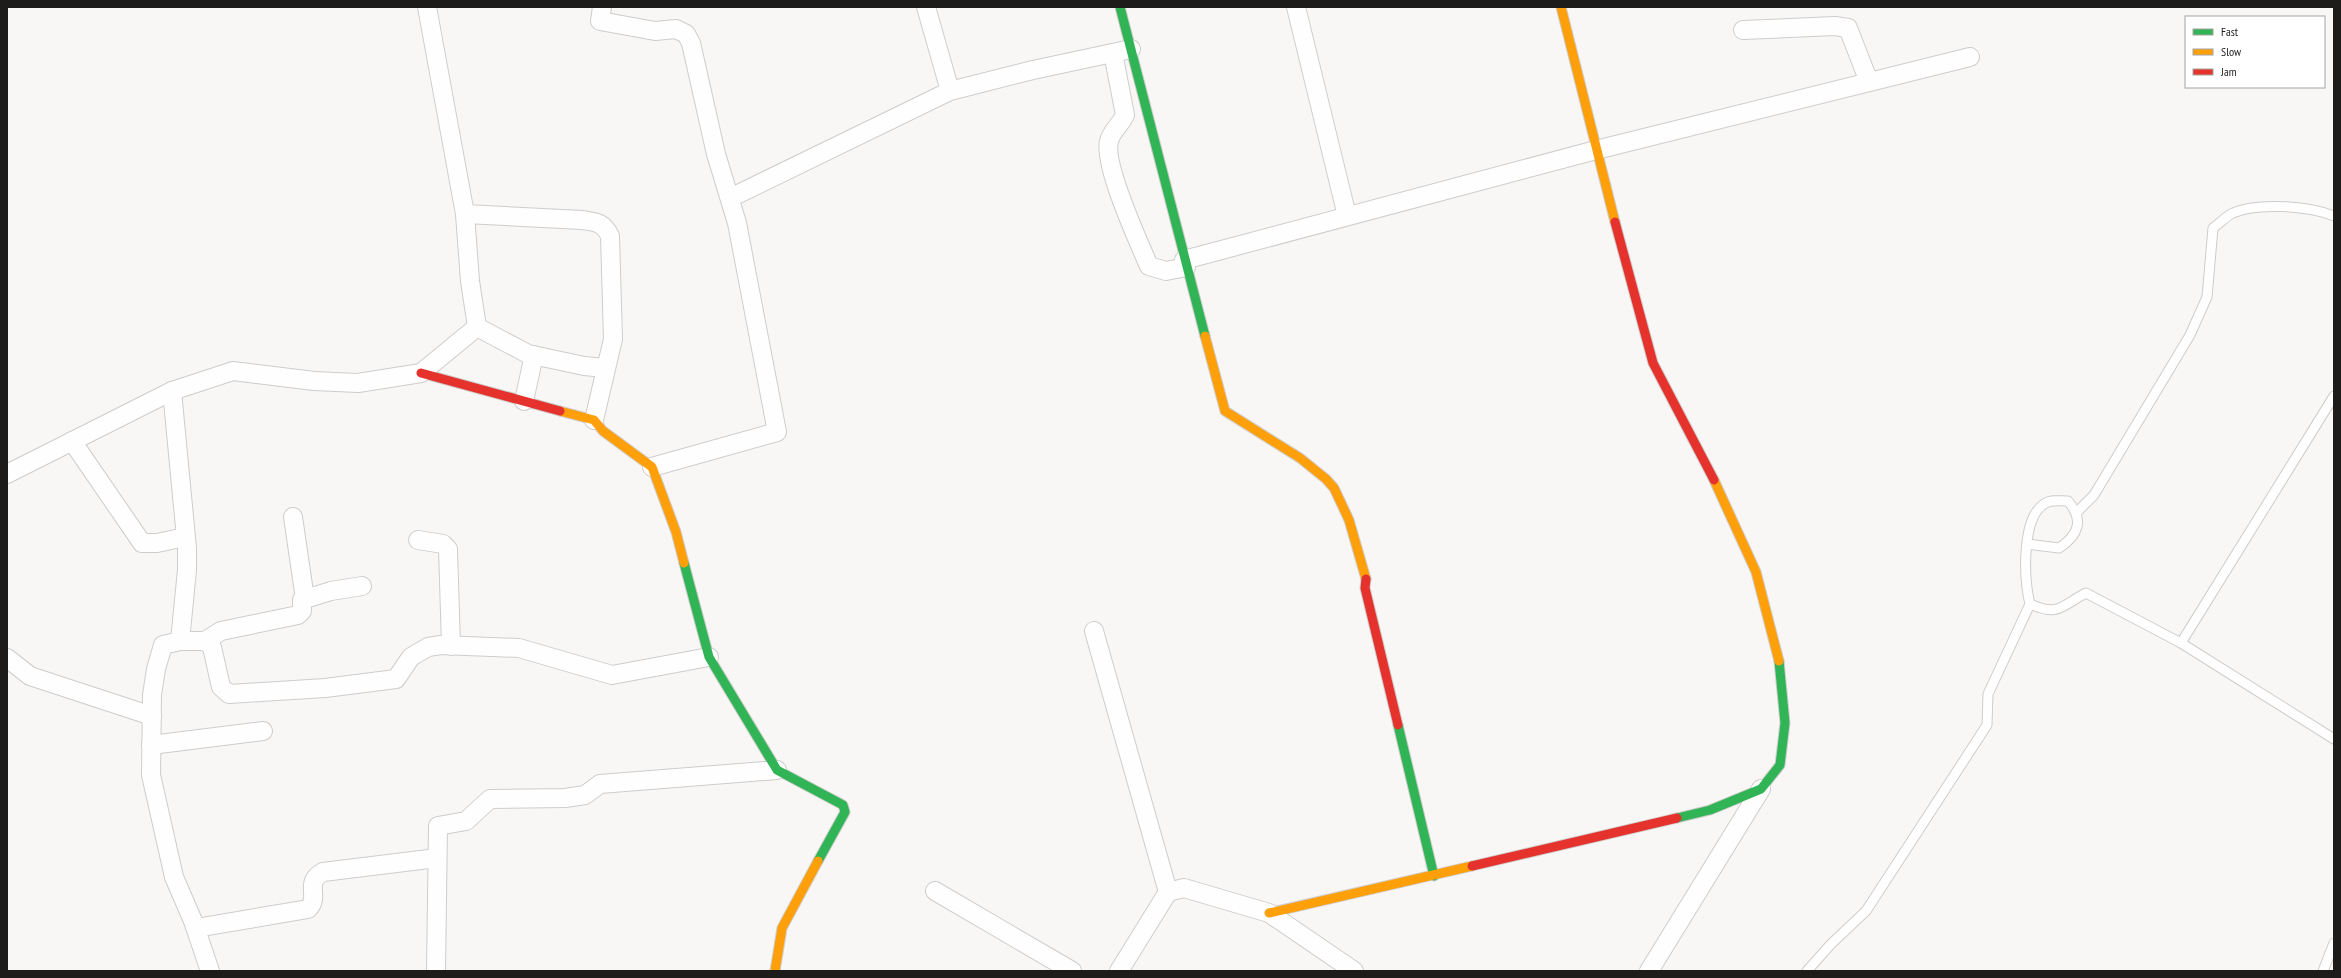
<svg xmlns="http://www.w3.org/2000/svg" width="2341" height="978" viewBox="0 0 2341 978" font-family="'PT Sans Narrow',sans-serif">
<style>
.lines{fill:none;stroke-linecap:round;stroke-linejoin:round}
.lane-casing{stroke:#cecdcc;stroke-width:11}
.street-casing{stroke:#cecdcc;stroke-width:20}
.fast-casing{stroke:#cecdcc;stroke-width:11}
.slow-casing{stroke:#cecdcc;stroke-width:11}
.jam-casing{stroke:#cecdcc;stroke-width:11}
.lane{stroke:#fefefe;stroke-width:9}
.street{stroke:#fefefe;stroke-width:18}
.fast{stroke:#30b455;stroke-width:9}
.slow{stroke:#ff9f0a;stroke-width:9}
.jam{stroke:#e5322d;stroke-width:9}
</style>
<rect width="100%" height="100%" fill="#f9f7f5"/>
<g class="lines">
<defs>
<g id="lane">
<path d="M 2077,512 L 2094,495 L 2190,335 L 2207,297 L 2213,228 C 2219,224 2226,216 2233,213 C 2257,202 2310,206 2334,216"/>
<path d="M 2027,544 L 2059,548 C 2079,535 2084,520 2068,501 C 2060,501 2051,499 2044,504 C 2021,519 2024,580 2030,604 C 2059,617 2061,606 2086,593 L 2181,643 L 2334,739"/>
<path d="M 2181,643 L 2334,396"/>
<path d="M 1807,971 L 1831,944 L 1866,911 L 1987,725 L 1988,694 L 2030,604"/>
<path d="M 2323,971 L 2334,943"/>
</g>
<g id="street">
<path d="M 602,7 L 600,21 L 655,31 L 676,29 L 686,34 L 691,43 L 716,154 L 737,223 L 777,432 L 652,467"/>
<path d="M 926,7 L 950,91"/>
<path d="M 1296,7 L 1347,216"/>
<path d="M 1743,30 L 1835,26 L 1848,28 L 1869,82"/>
<path d="M 1113,53 L 1125,115 C 1121,124 1111,132 1109,141 C 1103,164 1138,241 1149,266 L 1166,271 L 1186,267"/>
<path d="M 730,198 L 950,91 L 1033,70 L 1131,49"/>
<path d="M 465,214 L 582,220 C 596,222 603,222 610,236 L 613,339 L 594,420"/>
<path d="M 1184,260 L 1596,150 L 1970,57"/>
<path d="M 477,327 L 528,354 L 584,366 L 606,368"/>
<path d="M 172,391 L 187,548 L 187,570 L 180,641 L 163,645 L 156,669 L 152,695 L 151,775 L 174,877 L 193,921 L 210,971"/>
<path d="M 524,401 L 534,355"/>
<path d="M 72,441 L 142,543 L 157,543 L 185,537"/>
<path d="M 7,474 L 172,391 L 233,371 L 314,381 L 358,383 L 421,373 L 477,327 L 470,281 L 465,214 L 427,7"/>
<path d="M 293,517 L 305,599"/>
<path d="M 418,540 L 443,544 L 448,549 L 451,646"/>
<path d="M 1094,631 L 1168,892"/>
<path d="M 180,641 L 205,641 L 212,647 L 221,687 L 229,694 L 325,688 L 396,679 L 411,657 L 428,647 L 441,645 L 519,648 L 612,675 L 709,657"/>
<path d="M 205,641 L 221,631 L 298,615 L 302,611 L 302,600 L 331,591 L 362,586"/>
<path d="M 7,658 L 30,676 L 152,716"/>
<path d="M 151,745 L 263,731"/>
<path d="M 935,891 L 1072,971"/>
<path d="M 196,928 L 308,909 C 321,896 303,883 323,872 L 437,858"/>
<path d="M 436,971 L 438,826 L 466,821 L 490,799 L 565,798 L 585,795 L 600,784 L 777,770"/>
<path d="M 1119,971 L 1168,892 L 1184,888 L 1269,913 L 1354,971"/>
<path d="M 1649,971 L 1761,789"/>
</g>
<g id="fast">
<path d="M 1120,7 L 1205,336"/>
<path d="M 684,563 L 709,657 L 777,770 L 843,805 L 845,812 L 818,861"/>
<path d="M 1398,725 L 1434,876"/>
<path d="M 1677,818 L 1710,810 L 1761,789 L 1780,765 L 1785,723 L 1779,661"/>
</g>
<g id="slow">
<path d="M 1561,7 L 1615,222"/>
<path d="M 1205,336 L 1225,411 L 1300,458 L 1326,479 L 1334,488 L 1349,520 L 1366,579"/>
<path d="M 560,411 L 594,420 L 603,431 L 652,467 L 676,532 L 684,563"/>
<path d="M 1714,480 L 1756,572 L 1779,661"/>
<path d="M 1269,913 L 1472,866"/>
<path d="M 775,971 L 782,928 L 818,861"/>
</g>
<g id="jam">
<path d="M 1615,222 L 1653,363 L 1714,480"/>
<path d="M 421,373 L 560,411"/>
<path d="M 1366,579 L 1365,588 L 1398,725"/>
<path d="M 1472,866 L 1677,818"/>
</g>
</defs>
<use href="#lane" class="lane-casing"/>
<use href="#street" class="street-casing"/>
<use href="#fast" class="fast-casing"/>
<use href="#slow" class="slow-casing"/>
<use href="#jam" class="jam-casing"/>
<use href="#lane" class="lane"/>
<use href="#street" class="street"/>
<use href="#fast" class="fast"/>
<use href="#slow" class="slow"/>
<use href="#jam" class="jam"/>
</g>
<rect width="2341" height="978" fill="none" stroke="#1d1c1b" stroke-width="16"/>
<rect x="2185" y="16" width="140" height="72" fill="#ffffff" stroke="#a5a4a4"/>
<rect x="2193" y="29" width="20" height="6" fill="#30b455" stroke="#a5a4a4"/>
<text x="2221" y="36" font-size="12" fill="#1d1c1b">Fast</text>
<rect x="2193" y="49" width="20" height="6" fill="#ff9f0a" stroke="#a5a4a4"/>
<text x="2221" y="56" font-size="12" fill="#1d1c1b">Slow</text>
<rect x="2193" y="69" width="20" height="6" fill="#e5322d" stroke="#a5a4a4"/>
<text x="2221" y="76" font-size="12" fill="#1d1c1b">Jam</text>
</svg>
